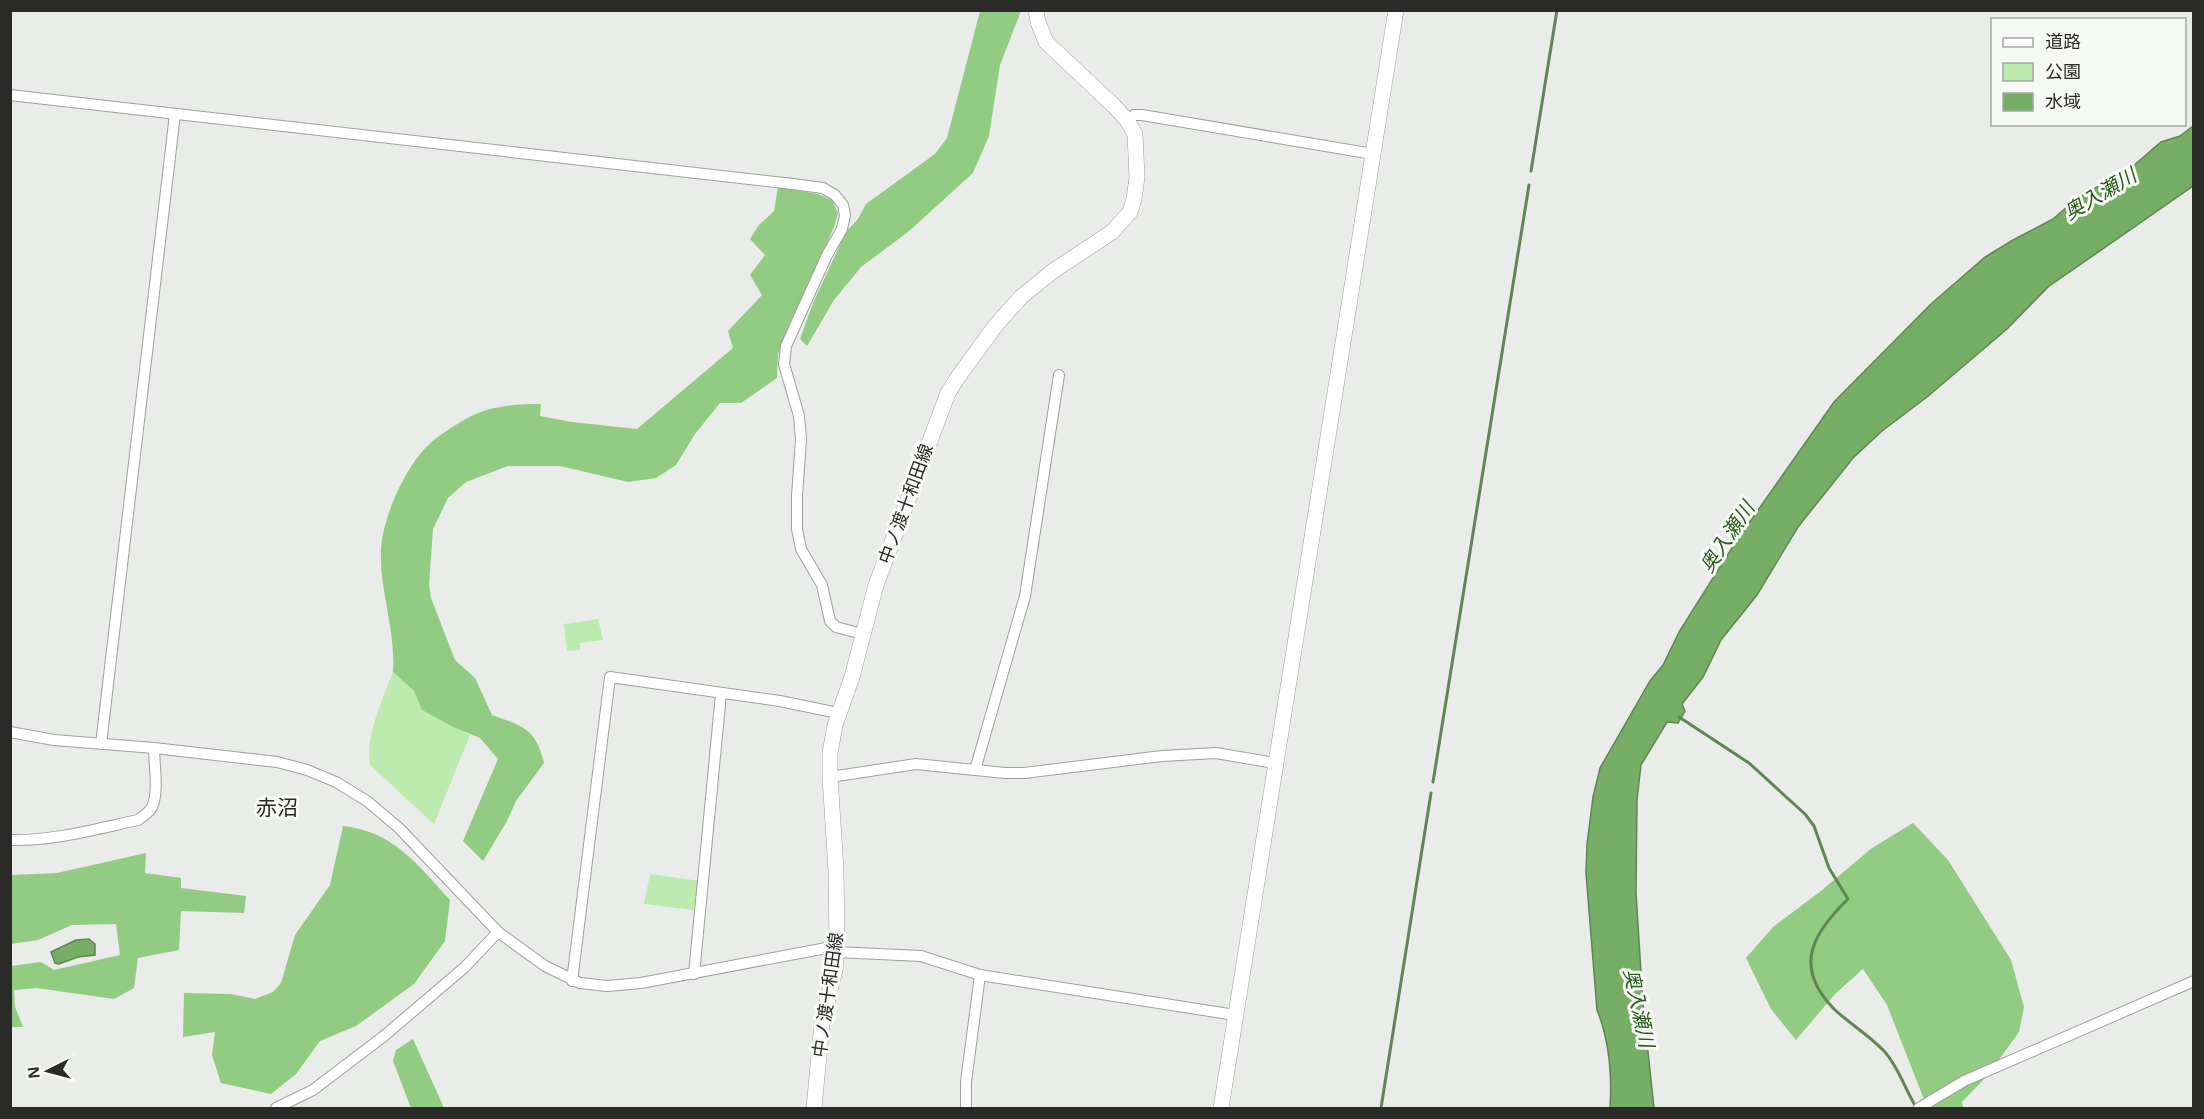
<svg xmlns="http://www.w3.org/2000/svg" width="2204" height="1119" viewBox="0 0 2204 1119" font-family="Helvetica,'Noto Sans JP',sans-serif">
<style>
.green{fill:#bdebaf}
.forest{fill:#92cb82}
.water{fill:#76ae66;stroke:#5f8754;stroke-width:1.5}
.lines{fill:none;stroke-linecap:round;stroke-linejoin:round}
.stream{stroke:#5f8754;stroke-width:3}
.street-casing{stroke:#9ea09d;stroke-width:12}
.secondary-casing{stroke:#9ea09d;stroke-width:16}
.street{stroke:#fff;stroke-width:10}
.secondary{stroke:#fff;stroke-width:15}
.labels{text-anchor:middle;dominant-baseline:central;stroke-width:6;stroke-linejoin:round;paint-order:stroke}
.street-label{font-size:18px;fill:#2a2b29;stroke:#f7f9f6}
.water-label{font-size:20px;font-style:italic;fill:#265c13;stroke:#f7f9f6}
.quarter-label{font-size:21px;fill:#2a2b29;stroke:#f7f9f6}
</style>
<rect width="100%" height="100%" fill="#e9ece8"/>
<g class="green">
<path d="M 598,619 L 603,640 L 580,643 L 580,650 L 567,651 L 564,624 Z"/>
<path d="M 393,672 L 414,691 L 422,710 L 470,735 L 434,824 L 370,765 C 365,737 383,698 393,672 Z"/>
<path d="M 650,874 L 700,881 L 694,910 L 644,904 Z"/>
</g>
<g class="forest">
<path d="M 980,11 L 1021,11 L 1000,65 L 989,136 L 973,173 L 908,232 L 861,267 L 834,300 L 807,346 L 800,339 L 813,303 L 846,232 L 858,219 L 866,204 L 935,154 L 947,138 Z"/>
<path d="M 778,187 L 818,194 L 832,200 L 838,213 L 834,227 L 778,354 L 777,378 L 741,403 L 720,403 L 695,434 L 676,465 L 656,478 L 628,482 L 560,466 L 508,466 L 466,482 L 448,498 L 433,529 L 429,585 L 431,598 L 455,660 L 475,678 L 492,715 C 522,726 536,728 544,763 L 516,801 L 507,821 L 483,861 L 463,841 L 498,759 L 480,738 L 453,727 L 422,710 L 414,691 L 393,672 C 396,631 379,590 381,549 C 383,515 408,460 435,439 C 447,430 464,419 478,413 C 497,405 521,404 541,404 L 540,416 L 572,422 L 637,429 L 733,348 L 728,331 L 762,295 L 750,275 L 765,255 L 750,239 L 759,225 L 774,211 Z"/>
<path d="M 1913,823 L 1948,860 L 2011,960 L 2024,1007 L 2019,1032 L 1988,1075 L 1962,1102 L 1963,1108 L 1926,1108 L 1925,1102 L 1887,1005 L 1863,969 L 1835,994 L 1796,1040 L 1771,1009 L 1746,958 L 1773,927 L 1821,891 L 1872,848 Z"/>
<path d="M 343,826 C 393,831 418,865 450,900 L 445,941 L 414,984 L 356,1026 L 320,1041 L 296,1074 L 271,1094 L 221,1083 L 212,1055 L 215,1032 L 183,1037 L 184,993 L 231,994 L 255,999 L 273,992 L 281,983 L 295,935 L 330,885 Z"/>
<path d="M 146,853 L 145,873 L 181,878 L 181,888 L 246,896 L 244,913 L 181,911 L 179,950 L 138,958 L 134,988 L 114,999 L 37,988 L 14,990 L 15,1007 L 23,1027 L 11,1027 L 11,966 L 41,962 L 54,970 L 120,955 L 116,924 L 72,925 L 38,940 L 11,944 L 11,875 L 57,873 Z"/>
<path d="M 413,1039 L 444,1108 L 411,1108 L 393,1061 L 396,1050 Z"/>
</g>
<g class="water">
<path d="M 2193,126 L 2193,186 L 2048,287 L 2007,329 L 1927,397 L 1882,431 L 1853,458 L 1798,527 L 1757,595 L 1721,640 L 1703,677 L 1682,704 L 1685,711 L 1678,723 L 1667,722 L 1641,765 L 1637,800 L 1636,892 L 1643,1005 L 1654,1108 L 1610,1108 C 1612,1075 1610,1042 1597,1010 L 1586,873 L 1587,844 L 1593,797 L 1600,768 L 1650,681 L 1663,665 L 1679,632 L 1737,540 L 1834,402 L 1931,304 L 1985,257 L 2013,240 L 2053,219 L 2076,199 L 2132,167 L 2161,142 L 2180,136 Z"/>
<path d="M 89,939 L 95,944 L 95,955 L 78,957 L 59,964 L 55,963 L 51,952 L 76,940 Z"/>
</g>
<g class="lines">
<g class="stream">
<path d="M 1531,171 L 1557,10"/>
<path d="M 1679,717 L 1749,763 L 1805,814 L 1814,826 L 1829,868 L 1848,899 C 1812,934 1793,967 1834,1009 C 1850,1024 1869,1035 1884,1051 C 1898,1066 1905,1089 1916,1107"/>
<path d="M 1433,782 L 1529,185"/>
<path d="M 1381,1108 L 1431,793"/>
</g>
<defs>
<g id="street">
<path d="M 10,95 L 793,184 L 823,188 L 835,195 L 843,205 L 845,215 L 842,229 L 827,255 L 786,346 L 784,364 L 799,416 L 801,439 L 797,496 L 797,529 L 801,549 L 822,585 L 830,621 L 836,627 L 862,634"/>
<path d="M 1127,120 L 1134,115 L 1142,115 L 1373,154"/>
<path d="M 10,732 L 54,740 L 154,748 L 277,762 L 307,770 L 336,782 L 367,801 L 399,828 L 498,932 L 545,966 L 580,983 L 607,986 L 641,983 L 837,946"/>
<path d="M 101,744 L 175,114"/>
<path d="M 975,770 L 1025,596 L 1059,375"/>
<path d="M 830,777 L 916,764 L 1005,773 L 1024,773 L 1162,756 L 1216,753 L 1274,763"/>
<path d="M 10,840 C 54,841 96,829 138,820 C 143,816 149,813 152,807 C 159,793 154,763 154,748"/>
<path d="M 836,952 L 921,956 L 980,975 L 1235,1015"/>
<path d="M 694,974 L 721,694"/>
<path d="M 572,981 L 610,677 L 780,701 L 838,713"/>
<path d="M 276,1108 L 313,1090 L 384,1036 L 465,967 L 498,932"/>
<path d="M 966,1108 L 966,1082 L 980,975"/>
<path d="M 1919,1108 L 1964,1081 L 2194,981"/>
</g>
<g id="secondary">
<path d="M 814,1108 L 822,1023 L 835,970 L 837,946 L 836,870 L 830,777 L 830,753 L 835,725 L 852,677 L 876,585 L 948,393 L 958,377 L 996,325 L 1021,297 L 1053,271 L 1112,232 L 1130,212 L 1134,199 L 1137,177 L 1135,134 L 1127,120 L 1114,106 L 1046,42 L 1038,22 L 1036,10"/>
<path d="M 1221,1108 L 1396,10"/>
</g>
</defs>
<use href="#street" class="street-casing"/>
<use href="#secondary" class="secondary-casing"/>
<use href="#street" class="street"/>
<use href="#secondary" class="secondary"/>
</g>
<g class="labels">
<g class="street-label">
<text transform="translate(906 504) rotate(-70)">中ノ渡十和田線</text>
<text transform="translate(828 995) rotate(-82)">中ノ渡十和田線</text>
</g>
<g class="water-label">
<text transform="translate(2100 194) rotate(-31)">奥入瀬川</text>
<text transform="translate(1727 537) rotate(-56)">奥入瀬川</text>
<text transform="translate(1639 1008) rotate(78)">奥入瀬川</text>
</g>
<g class="quarter-label">
<text x="277" y="807">赤沼</text>
</g>
</g>
<rect width="2204" height="1119" fill="none" stroke="#2a2b29" stroke-width="24"/>
<rect x="1991" y="18" width="195" height="108" fill="#f7f9f6" stroke="#a5a7a4" stroke-width="1.5"/>
<rect x="2003" y="38" width="30" height="9" fill="#ffffff" stroke="#a5a7a4" stroke-width="1.5"/>
<text x="2045" y="48" font-size="18" fill="#2a2b29">道路</text>
<rect x="2003" y="63" width="30" height="18" fill="#bdebaf" stroke="#a5a7a4" stroke-width="1.5"/>
<text x="2045" y="78" font-size="18" fill="#2a2b29">公園</text>
<rect x="2003" y="93" width="30" height="18" fill="#76ae66" stroke="#a5a7a4" stroke-width="1.5"/>
<text x="2045" y="108" font-size="18" fill="#2a2b29">水域</text>
<g transform="translate(48 1071) rotate(264)" stroke="#f7f9f6" stroke-width="4.5" paint-order="stroke">
<path d="M0-4.5L10 22L0 15L-10 22Z" fill="#2a2b29"/>
<text y="-9" font-size="16" font-weight="bold" text-anchor="middle" fill="#2a2b29">N</text>
</g>
</svg>
